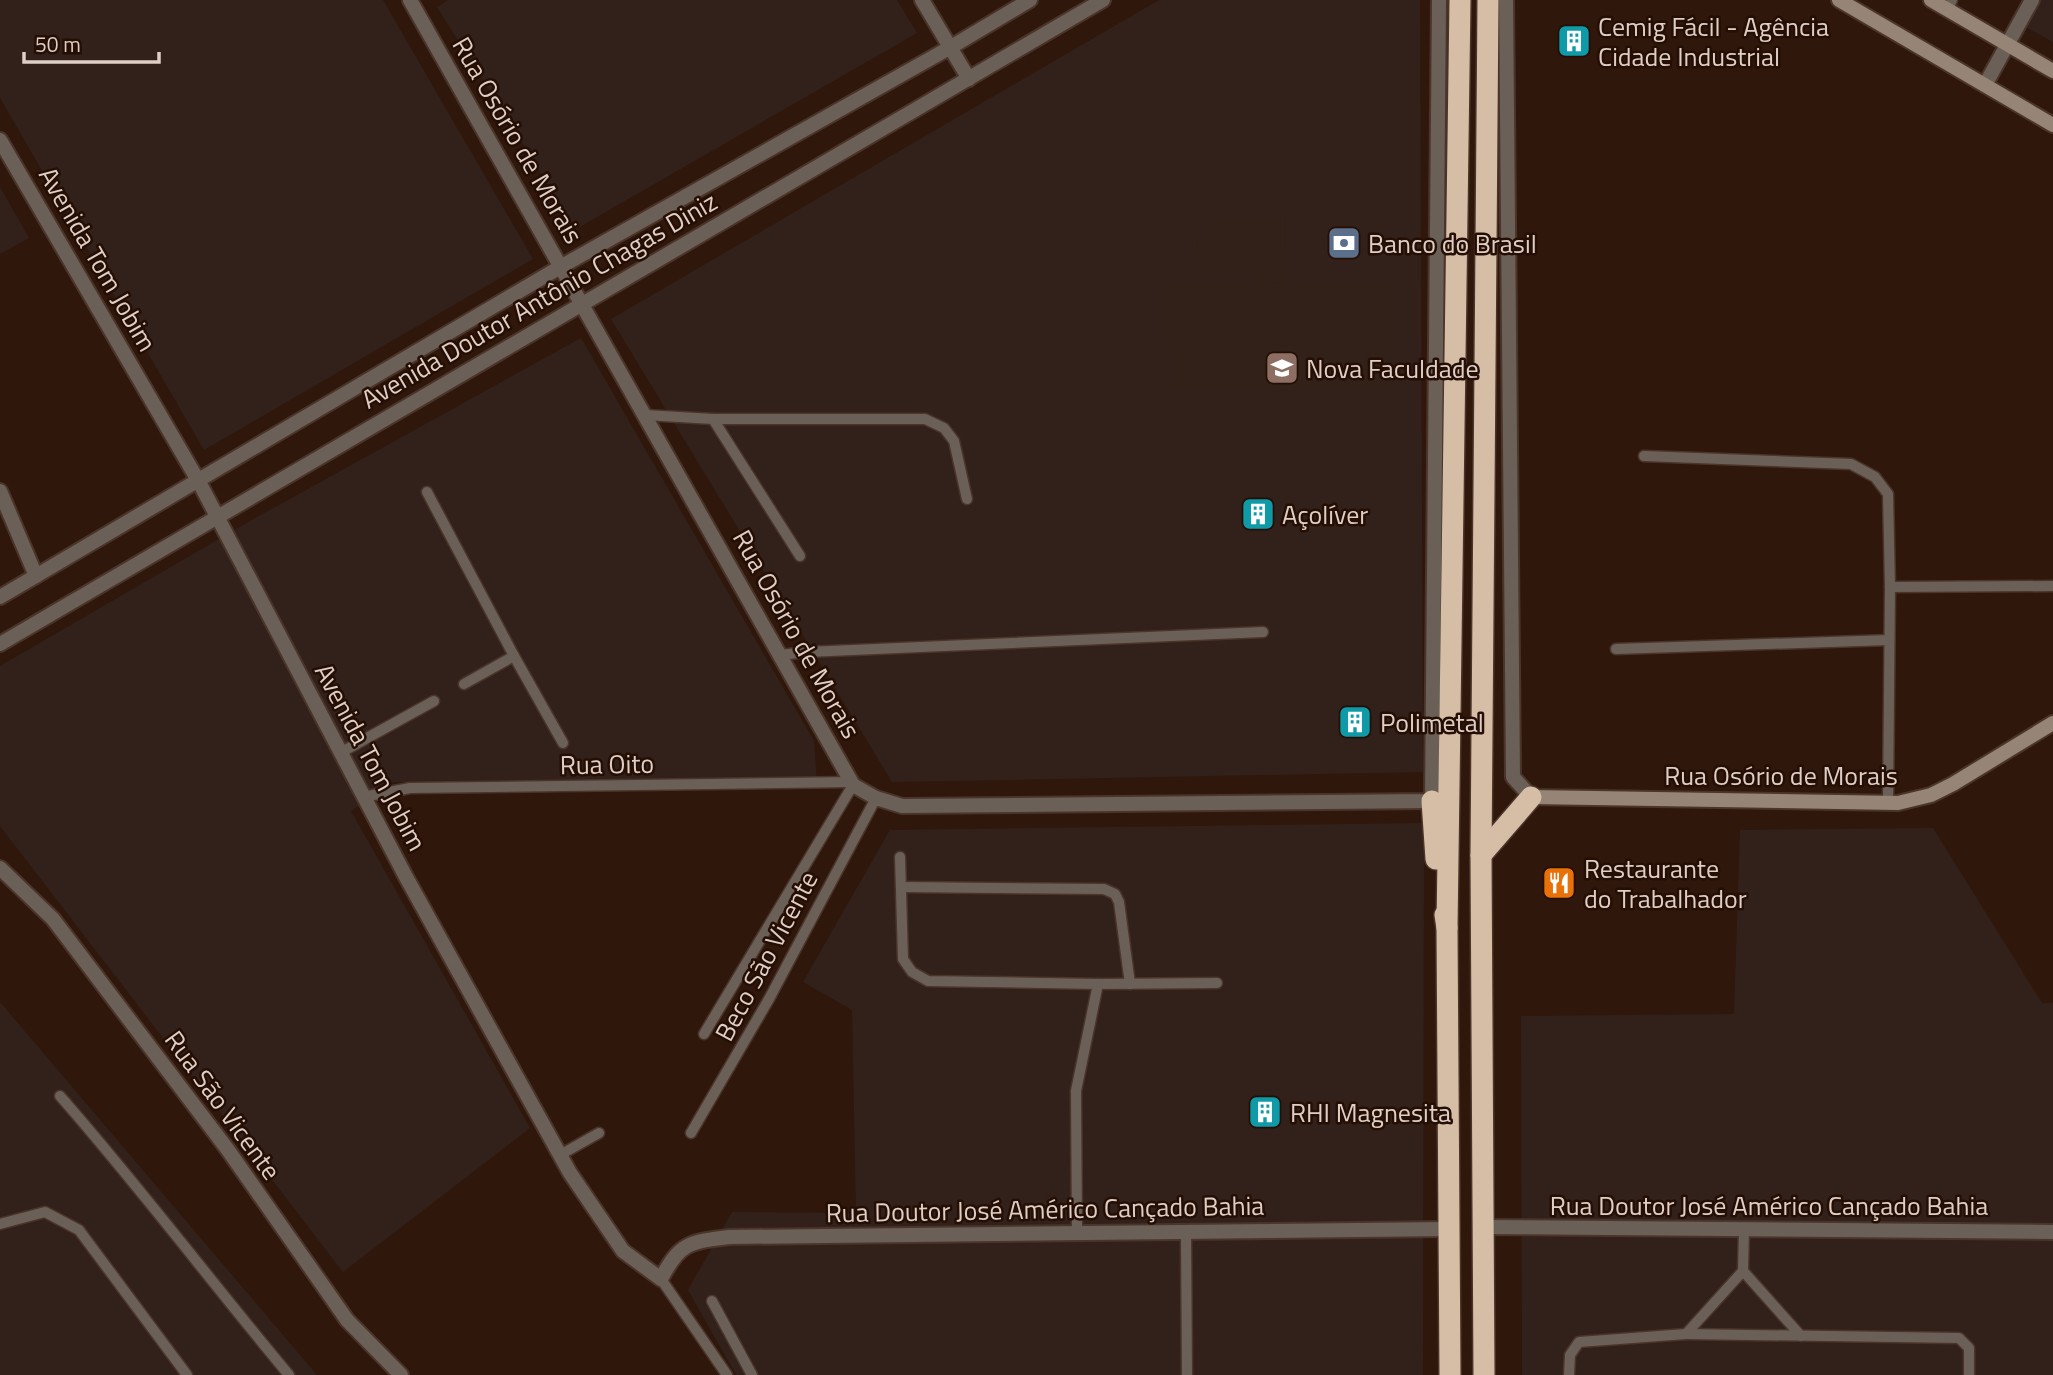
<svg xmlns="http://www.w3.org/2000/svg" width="2053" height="1375" viewBox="0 0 2053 1375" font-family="'Titillium Web',sans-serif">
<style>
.industrial{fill:#32211a}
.education{fill:#312118}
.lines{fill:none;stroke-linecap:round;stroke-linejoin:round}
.lane-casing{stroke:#4b342a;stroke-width:13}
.street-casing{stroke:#4b342a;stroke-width:18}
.secondary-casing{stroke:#4b342a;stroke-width:18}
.highway-casing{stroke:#4b342a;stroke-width:24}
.lane{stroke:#6a6057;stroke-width:10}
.street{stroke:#6a6057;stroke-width:14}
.secondary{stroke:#968576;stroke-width:14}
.highway{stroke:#d6bda5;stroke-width:21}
.labels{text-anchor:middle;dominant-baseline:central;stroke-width:5;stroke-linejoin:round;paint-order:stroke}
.poi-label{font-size:26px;fill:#dfcec6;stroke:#250e04;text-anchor:start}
.street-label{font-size:26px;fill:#dfcec6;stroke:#250e04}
</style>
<rect width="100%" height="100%" fill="#2f170c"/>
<g class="industrial">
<path d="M 0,0 L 383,0 L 533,259 L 204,450 L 0,98 Z"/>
<path d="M 448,0 L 897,0 L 917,33 L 576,229 L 437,7 Z"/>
<path d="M 1159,0 L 1420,0 L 1423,772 L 892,782 L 611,319 Z"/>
<path d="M 2023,0 L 2053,0 L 2053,42 L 2013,20 Z"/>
<path d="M 0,187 L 29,238 L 0,254 Z"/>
<path d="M 581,338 L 814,741 L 817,784 L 392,782 L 351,811 L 530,1128 L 343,1272 L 0,826 L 0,666 L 250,521 Z"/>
<path d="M 1424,823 L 1423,1375 L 736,1375 L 688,1290 L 732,1212 L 856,1213 L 852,1010 L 803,982 L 890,830 Z"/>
<path d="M 1933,828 L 2042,1003 L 2053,1003 L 2053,1375 L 1522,1375 L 1521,1016 L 1734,1014 L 1740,830 Z"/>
<path d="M 0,1002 L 317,1375 L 0,1375 Z"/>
</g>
<path class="education" d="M 1286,215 L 1285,282 L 1264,283 L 1391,284 L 1390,342 L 1394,390 L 1171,390 L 1171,345 L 1163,345 L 1164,284 L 1258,283 L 1258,272 L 1251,270 L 1250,266 L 1250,270 L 1198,270 L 1197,238 L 1212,238 L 1212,217 Z"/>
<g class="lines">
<defs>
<g id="lane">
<path d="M 1948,10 L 1952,0"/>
<path d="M 645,415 L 713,419 L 925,419 L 944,428 L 954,441 L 967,499"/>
<path d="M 713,419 L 800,556"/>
<path d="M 1644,456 L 1851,464 L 1875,477 L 1888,494 L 1890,587 L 1888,803"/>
<path d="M 427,492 L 514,656 L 464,684"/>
<path d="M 1890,587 L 2053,586"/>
<path d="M 1616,649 L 1889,640"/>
<path d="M 780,655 L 807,652 L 1263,632"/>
<path d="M 514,656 L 563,743"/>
<path d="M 340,753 L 434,701"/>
<path d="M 363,797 L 410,788 L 852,782"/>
<path d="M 900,857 L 903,959 L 912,972 L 928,981 L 1098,984"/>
<path d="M 901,887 L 1104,889 L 1115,894 L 1119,902 L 1130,984"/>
<path d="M 704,1034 L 853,785"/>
<path d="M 60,1096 C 140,1187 212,1283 289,1375"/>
<path d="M 691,1133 L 769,999 L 876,798"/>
<path d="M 560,1155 L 599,1133"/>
<path d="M 0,1224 L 45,1212 L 79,1230 L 187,1375"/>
<path d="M 1186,1232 L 1187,1375"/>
<path d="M 1077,1233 L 1076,1091 L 1098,984 L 1217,983"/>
<path d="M 1743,1271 L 1801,1336"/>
<path d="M 661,1279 L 727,1375"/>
<path d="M 712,1301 L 752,1375"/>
<path d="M 1686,1334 L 1959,1338 L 1969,1348 L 1969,1375"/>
<path d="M 1569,1375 L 1570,1355 L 1579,1342 L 1686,1334 L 1743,1271 L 1744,1229"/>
</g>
<g id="street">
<path d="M 410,0 L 853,785 L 876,798 L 902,806 L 1432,801 L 1439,0"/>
<path d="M 922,0 L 969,79"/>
<path d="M 1506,0 L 1513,777 L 1531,797"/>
<path d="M 1985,85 L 2032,0"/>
<path d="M 0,140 L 199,482 L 406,877 L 570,1173 L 623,1251 L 661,1279 C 680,1242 690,1242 729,1237 L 1448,1229"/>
<path d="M 0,491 L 36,576"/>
<path d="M 0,597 L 562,266 L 951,47 L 1030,0"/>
<path d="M 0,644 L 1103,0"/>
<path d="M 0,868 L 53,919 L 228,1150 L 347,1320 L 401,1375"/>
<path d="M 1484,1227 L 2053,1232"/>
</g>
<g id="secondary">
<path d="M 1839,0 L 2053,125"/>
<path d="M 1931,0 L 2053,71"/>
<path d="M 1531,797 L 1898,803 L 1931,795 L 1953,784 L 2053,723"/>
</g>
<g id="highway">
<path d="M 1432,801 L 1436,859"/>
<path d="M 1481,855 L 1531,797"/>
<path d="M 1445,915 L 1447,928 L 1450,1375"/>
<path d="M 1447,928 L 1460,0"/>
<path d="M 1484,1375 L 1481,855 L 1488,0"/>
</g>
</defs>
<use href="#lane" class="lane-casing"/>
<use href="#street" class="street-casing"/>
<use href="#secondary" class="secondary-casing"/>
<use href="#highway" class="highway-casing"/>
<use href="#lane" class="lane"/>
<use href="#street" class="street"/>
<use href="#secondary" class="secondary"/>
<use href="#highway" class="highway"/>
</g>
<defs>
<symbol id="building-square" viewBox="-11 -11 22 22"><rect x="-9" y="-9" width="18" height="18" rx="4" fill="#0f9aa8" stroke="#250e04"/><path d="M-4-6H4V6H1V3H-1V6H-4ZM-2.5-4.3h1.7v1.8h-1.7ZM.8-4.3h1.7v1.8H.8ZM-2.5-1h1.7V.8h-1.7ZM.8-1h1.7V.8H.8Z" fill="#fff"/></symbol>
<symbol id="bank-square" viewBox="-11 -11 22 22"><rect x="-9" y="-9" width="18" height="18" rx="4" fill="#5c6f8a" stroke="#250e04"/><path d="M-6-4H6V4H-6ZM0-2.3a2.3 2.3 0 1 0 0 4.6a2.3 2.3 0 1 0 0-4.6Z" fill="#fff"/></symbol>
<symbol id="university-square" viewBox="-11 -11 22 22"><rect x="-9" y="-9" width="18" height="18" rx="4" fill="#8d6e63" stroke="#250e04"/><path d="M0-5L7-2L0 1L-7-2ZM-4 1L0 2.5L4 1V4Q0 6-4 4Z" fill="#fff"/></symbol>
<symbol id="restaurant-square" viewBox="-11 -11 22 22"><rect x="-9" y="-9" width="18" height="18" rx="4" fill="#e8710a" stroke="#250e04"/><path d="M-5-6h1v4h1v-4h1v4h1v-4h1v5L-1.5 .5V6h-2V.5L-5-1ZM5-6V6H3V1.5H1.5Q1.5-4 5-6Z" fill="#fff"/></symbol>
</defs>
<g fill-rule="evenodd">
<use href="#building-square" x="1555" y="22" width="38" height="38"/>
<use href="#bank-square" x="1325" y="224" width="38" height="38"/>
<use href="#university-square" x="1263" y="349" width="38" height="38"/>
<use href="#building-square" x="1239" y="495" width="38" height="38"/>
<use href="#building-square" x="1336" y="703" width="38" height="38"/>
<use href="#restaurant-square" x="1540" y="864" width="38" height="38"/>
<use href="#building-square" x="1246" y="1093" width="38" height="38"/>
</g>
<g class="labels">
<g class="poi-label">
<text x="1598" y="26">Cemig Fácil - Agência<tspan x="1598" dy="30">Cidade Industrial</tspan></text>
<text x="1368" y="243">Banco do Brasil</text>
<text x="1306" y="368">Nova Faculdade</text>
<text x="1282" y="514">Açolíver</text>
<text x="1380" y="722">Polimetal</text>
<text x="1584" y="868">Restaurante<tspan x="1584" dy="30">do Trabalhador</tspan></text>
<text x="1290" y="1112">RHI Magnesita</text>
</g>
<g class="street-label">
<text transform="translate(518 140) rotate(60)">Rua Osório de Morais</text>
<text transform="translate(98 259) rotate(60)">Avenida Tom Jobim</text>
<text transform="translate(539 300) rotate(-30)">Avenida Doutor Antônio Chagas Diniz</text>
<text transform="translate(797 634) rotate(61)">Rua Osório de Morais</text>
<text transform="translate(371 757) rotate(62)">Avenida Tom Jobim</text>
<text transform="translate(607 764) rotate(-1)">Rua Oito</text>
<text x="1781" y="775">Rua Osório de Morais</text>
<text transform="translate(766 956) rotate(-62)">Beco São Vicente</text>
<text transform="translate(223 1105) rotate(54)">Rua São Vicente</text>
<text x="1769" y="1205">Rua Doutor José Américo Cançado Bahia</text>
<text transform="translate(1045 1209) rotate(-1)">Rua Doutor José Américo Cançado Bahia</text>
</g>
</g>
<path d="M24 52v10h135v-10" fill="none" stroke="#dfcec6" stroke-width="3.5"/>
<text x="35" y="52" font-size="21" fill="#dfcec6" stroke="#250e04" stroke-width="5" paint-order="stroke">50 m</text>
</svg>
